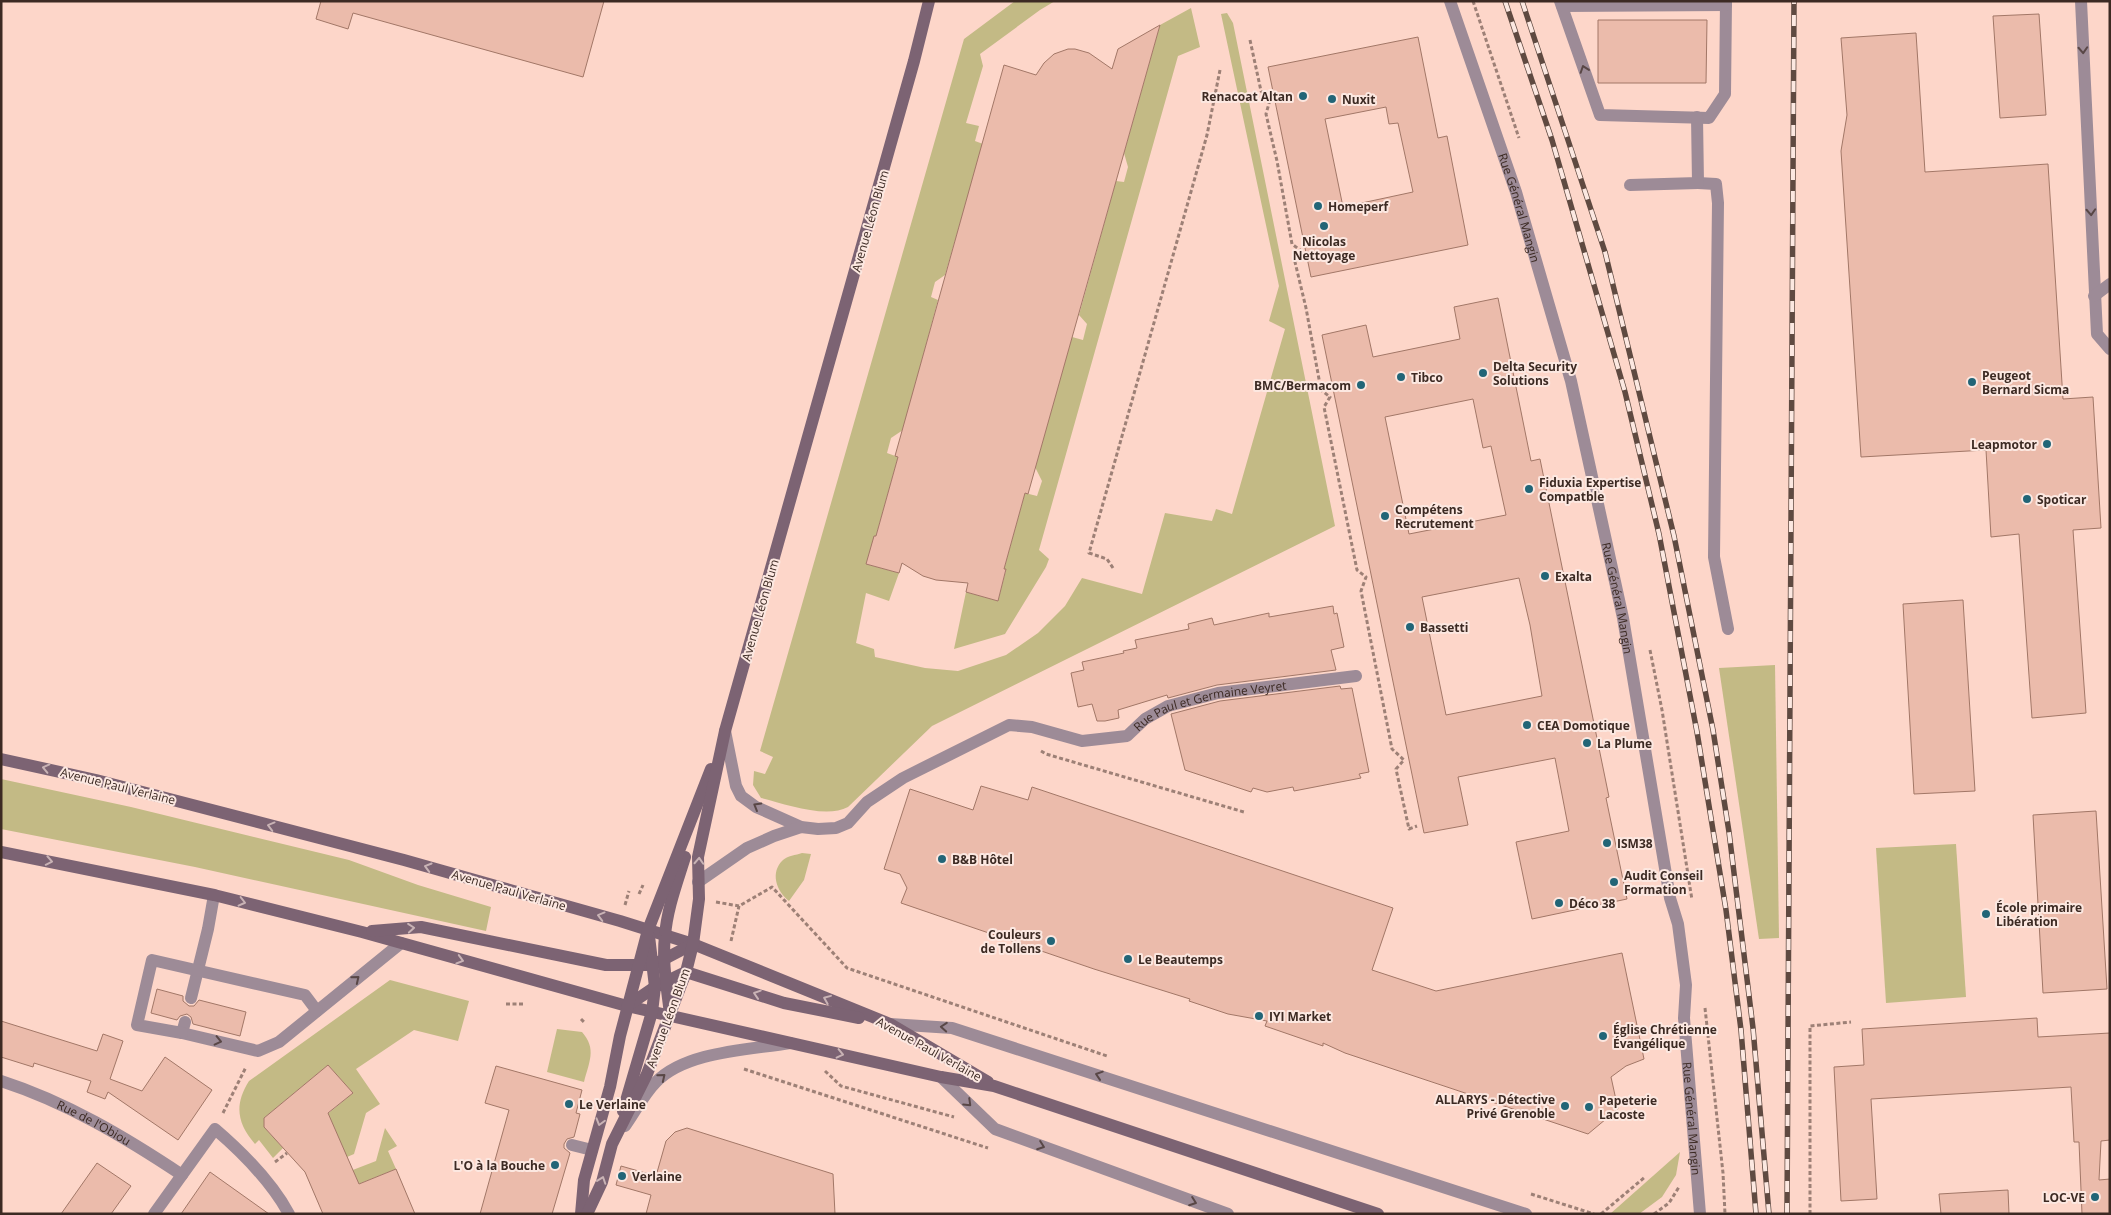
<svg xmlns="http://www.w3.org/2000/svg" width="2111" height="1215" viewBox="0 0 2111 1215" font-family="'Open Sans',sans-serif">
<style>
.green{fill:#c3ba85}
.building{fill:#ebbbab;stroke:#a27767;fill-rule:evenodd}
.lines{fill:none;stroke-linecap:round;stroke-linejoin:round}
.path{stroke:#9d8076;stroke-width:3;stroke-dasharray:4 2.5;stroke-linecap:butt}
.lane{stroke:#9d8b97;stroke-width:12}
.street{stroke:#9d8b97;stroke-width:12}
.secondary{stroke:#7c6373;stroke-width:12}
.rail-casing{stroke:#5f4a41;stroke-width:5.5}
.rail{stroke:#fce8e1;stroke-width:4;stroke-dasharray:11;stroke-linecap:butt}
.oneway{stroke:#594746}
.oneway2{stroke:#c9b3b5}
.poi-dot{fill:#226577;stroke:#fce8e1;stroke-width:2}
.labels{text-anchor:middle;dominant-baseline:central;stroke-width:4;stroke-linejoin:round;paint-order:stroke}
.poi-label{font-size:12px;font-weight:bold;fill:#3c2a23;stroke:#fce8e1;text-anchor:start}
.street-label{font-size:12px;fill:#3c2a23;stroke:#fce8e1}
</style>
<rect width="100%" height="100%" fill="#fdd6c9"/>
<g class="green">
<path d="M 1015,1 L 1055,1 L 1040,10 L 980,54 L 983,66 L 966,123 L 979,126 L 975,141 L 983,144 L 945,275 L 935,282 L 931,297 L 938,300 L 903,430 L 891,438 L 887,453 L 898,457 L 876,536 L 866,564 L 899,573 L 889,601 L 866,593 L 856,643 L 874,649 L 875,657 L 925,668 L 958,671 L 1006,655 L 1038,633 L 1065,606 L 1082,578 L 1142,594 L 1165,513 L 1212,521 L 1216,509 L 1232,514 L 1285,329 L 1269,321 L 1279,286 L 1221,14 L 1227,13 L 1233,23 L 1335,526 L 932,726 L 848,807 C 826,819 785,804 761,798 L 753,785 L 754,771 L 765,774 L 773,757 L 760,751 L 964,39 Z"/>
<path d="M 1191,8 L 1200,47 L 1178,56 L 1039,550 L 1049,559 L 1046,567 L 1005,634 L 954,649 L 966,592 L 998,601 L 1006,570 L 1004,569 L 1025,493 L 1037,496 L 1042,481 L 1035,467 L 1072,337 L 1083,340 L 1087,324 L 1079,315 L 1116,181 L 1124,182 L 1128,167 L 1124,153 L 1160,25 Z"/>
<path d="M 1775,665 L 1779,938 L 1759,939 L 1719,668 Z"/>
<path d="M 1,779 L 131,807 L 349,860 L 418,885 L 491,907 L 486,931 L 195,867 L 1,829 Z"/>
<path d="M 1956,844 L 1966,997 L 1886,1003 L 1876,848 Z"/>
<path d="M 802,853 L 811,854 L 804,880 L 789,901 C 776,891 770,872 783,860 C 787,856 796,855 802,853 Z"/>
<path d="M 390,980 L 469,1001 L 458,1041 L 414,1030 L 356,1069 L 380,1104 L 366,1113 L 354,1154 L 347,1157 L 319,1121 L 353,1093 L 328,1065 L 264,1118 L 264,1127 L 283,1148 L 273,1158 L 259,1140 L 255,1144 C 237,1123 234,1105 249,1081 Z"/>
<path d="M 557,1029 L 582,1032 C 597,1049 589,1062 584,1082 L 547,1072 Z"/>
<path d="M 385,1128 L 397,1146 L 388,1151 L 396,1169 L 351,1187 L 345,1173 L 376,1161 Z"/>
<path d="M 1680,1152 L 1676,1175 L 1662,1197 L 1639,1214 L 1610,1214 Z"/>
</g>
<g class="building">
<path d="M 321,1 L 604,1 L 583,77 L 353,13 L 348,29 L 316,19 Z"/>
<path d="M 2039,14 L 2046,115 L 2000,118 L 1993,16 Z"/>
<path d="M 1598,20 L 1707,20 L 1706,83 L 1598,83 Z"/>
<path d="M 1160,25 L 1028,494 L 1025,493 L 1004,569 L 1006,569 L 998,601 L 966,592 L 968,583 L 936,580 L 923,576 L 902,563 L 899,573 L 866,564 L 874,536 L 876,536 L 898,457 L 895,456 L 1004,65 L 1036,75 L 1044,63 L 1054,54 L 1068,49 L 1075,49 L 1089,53 L 1112,69 L 1118,49 Z"/>
<path d="M 1916,33 L 1925,172 L 2048,164 L 2063,399 L 2093,397 L 2101,528 L 2073,530 L 2086,713 L 2032,718 L 2019,534 L 1991,537 L 1986,450 L 1861,457 L 1841,151 L 1847,115 L 1841,38 Z"/>
<path d="M 1418,37 L 1438,138 L 1447,136 L 1468,245 L 1311,277 L 1268,67 ZM 1386,107 L 1389,124 L 1398,123 L 1413,192 L 1343,207 L 1325,119 Z"/>
<path d="M 1498,298 L 1531,461 L 1540,459 L 1609,797 L 1606,798 L 1627,899 L 1532,919 L 1516,842 L 1569,831 L 1555,758 L 1458,777 L 1468,825 L 1424,833 L 1322,335 L 1366,325 L 1373,357 L 1460,339 L 1454,307 ZM 1473,399 L 1483,448 L 1491,446 L 1506,515 L 1409,534 L 1385,417 ZM 1519,578 L 1530,625 L 1542,696 L 1446,715 L 1422,597 Z"/>
<path d="M 1963,600 L 1975,791 L 1914,794 L 1903,604 Z"/>
<path d="M 1333,606 L 1334,614 L 1337,613 L 1344,647 L 1331,650 L 1336,670 L 1217,685 L 1168,698 L 1167,695 L 1118,710 L 1119,718 L 1105,721 L 1097,721 L 1092,704 L 1078,707 L 1071,673 L 1084,670 L 1082,662 L 1124,653 L 1123,651 L 1137,648 L 1135,640 L 1189,629 L 1188,624 L 1212,618 L 1214,625 L 1269,613 L 1269,617 Z"/>
<path d="M 1340,686 L 1341,689 L 1352,688 L 1369,772 L 1359,774 L 1361,778 L 1294,791 L 1293,787 L 1267,792 L 1253,788 L 1251,792 L 1185,770 L 1171,714 L 1220,701 Z"/>
<path d="M 981,786 L 1028,800 L 1032,787 L 1393,908 L 1372,970 L 1436,991 L 1622,953 L 1644,1059 L 1626,1066 L 1611,1077 L 1618,1109 L 1588,1134 L 1345,1053 L 1323,1043 L 1323,1046 L 1265,1026 L 1267,1021 L 1228,1014 L 1189,1001 L 1190,999 L 1094,969 L 901,903 L 907,888 L 900,874 L 884,869 L 910,789 L 973,810 Z"/>
<path d="M 2096,811 L 2107,989 L 2043,993 L 2033,815 Z"/>
<path d="M 157,989 L 183,996 L 183,1001 L 189,1006 L 194,1006 L 199,1000 L 246,1012 L 240,1036 L 193,1024 L 191,1017 L 187,1014 L 180,1016 L 177,1020 L 151,1013 Z"/>
<path d="M 2037,1018 L 2038,1037 L 2110,1033 L 2110,1140 L 2101,1141 L 2099,1180 L 2110,1179 L 2110,1214 L 2082,1214 L 2079,1142 L 2074,1142 L 2071,1087 L 1871,1099 L 1877,1199 L 1841,1201 L 1834,1067 L 1864,1065 L 1862,1029 Z"/>
<path d="M 1,1021 L 97,1051 L 103,1034 L 123,1041 L 110,1079 L 142,1091 L 165,1057 L 212,1090 L 178,1140 L 108,1092 L 105,1099 L 87,1092 L 91,1081 L 34,1063 L 33,1067 L 1,1057 Z"/>
<path d="M 328,1065 L 353,1093 L 328,1113 L 359,1184 L 396,1169 L 415,1214 L 323,1214 L 305,1172 L 264,1127 L 264,1118 Z"/>
<path d="M 496,1066 L 582,1090 L 576,1113 L 580,1114 L 574,1137 L 567,1139 L 564,1144 L 564,1148 L 570,1153 L 552,1214 L 480,1214 L 509,1110 L 485,1103 Z"/>
<path d="M 687,1128 L 833,1174 L 835,1214 L 646,1214 L 651,1195 L 616,1185 L 621,1166 L 656,1176 L 666,1141 L 675,1132 Z"/>
<path d="M 97,1163 L 131,1186 L 111,1214 L 61,1214 Z"/>
<path d="M 210,1172 L 269,1214 L 181,1214 Z"/>
<path d="M 2008,1190 L 2009,1214 L 1941,1214 L 1939,1194 Z"/>
</g>
<g class="lines">
<g class="path">
<path d="M 1473,1 L 1519,138"/>
<path d="M 1250,40 L 1261,91 L 1270,100 L 1266,114 L 1277,161 L 1292,244 L 1300,250 L 1295,262 L 1306,308 L 1321,390 L 1330,397 L 1324,407 L 1357,570 L 1366,577 L 1361,591 L 1392,749 L 1404,760 L 1396,769 L 1409,829 L 1417,826"/>
<path d="M 1113,568 L 1107,559 L 1089,553 L 1207,135 L 1220,70"/>
<path d="M 1650,650 L 1662,710 L 1692,900"/>
<path d="M 1041,751 L 1046,754 L 1244,812"/>
<path d="M 639,894 L 643,885"/>
<path d="M 716,902 L 739,906 L 772,887 L 847,968 L 1107,1056"/>
<path d="M 625,905 L 629,891"/>
<path d="M 731,941 L 739,906"/>
<path d="M 506,1004 L 524,1004"/>
<path d="M 1705,1008 L 1723,1173 L 1725,1214"/>
<path d="M 581,1019 L 585,1023"/>
<path d="M 744,1069 L 988,1148"/>
<path d="M 825,1071 L 841,1086 L 954,1117"/>
<path d="M 223,1113 L 246,1067"/>
<path d="M 275,1162 L 287,1153"/>
<path d="M 1531,1194 L 1594,1214"/>
<path d="M 1601,1214 L 1645,1177"/>
<path d="M 1654,1214 L 1669,1203 L 1679,1187"/>
<path d="M 1810,1214 L 1810,1026 L 1851,1022"/>
</g>
<g class="lane">
<path d="M 1560,1 L 1600,115 L 1709,118 L 1725,94 L 1726,1"/>
<path d="M 2081,1 L 2097,334 L 2110,349"/>
<path d="M 1562,6 L 1726,5"/>
<path d="M 1698,183 L 1716,184 L 1718,203 L 1714,557 L 1728,629"/>
<path d="M 1630,185 L 1698,183 L 1697,117"/>
<path d="M 2094,296 L 2110,284"/>
<path d="M 191,998 L 208,929 L 214,895"/>
<path d="M 185,1022 L 182,1033 L 258,1051 L 279,1042 L 401,943"/>
<path d="M 182,1033 L 137,1025 L 152,960 L 305,995 L 317,1011"/>
<path d="M 572,1145 L 592,1150"/>
</g>
<g class="street">
<path id="s1" d="M 1450,1 L 1516,192 L 1571,381 L 1623,618 L 1670,898 L 1678,924 L 1686,985 L 1684,1018 L 1700,1214"/>
<path id="s2" d="M 725,731 L 736,786 L 741,796 L 756,807 L 801,827 L 818,829 L 836,828 L 848,823 L 867,802 L 903,778 L 1009,725 L 1032,727 L 1082,741 L 1127,736 L 1145,719 L 1168,706 L 1218,693 L 1356,676"/>
<path d="M 698,882 L 747,848 L 774,836 L 801,827"/>
<path d="M 890,1024 L 952,1028 L 1526,1214"/>
<path d="M 941,1077 L 995,1129 L 1228,1214"/>
<path id="s3" d="M 1,1081 C 66,1102 125,1137 182,1175"/>
<path d="M 625,1126 C 635,1112 644,1094 656,1082 C 686,1051 749,1050 790,1043"/>
<path d="M 154,1214 L 215,1129 C 243,1153 271,1181 289,1214"/>
</g>
<g class="secondary">
<path d="M 1,759 L 96,780 L 404,860 L 620,921 L 693,944 L 890,1024 L 988,1082"/>
<path d="M 1,852 L 214,895 L 362,932 L 627,1006 L 941,1077 L 994,1086 L 1378,1214"/>
<path d="M 372,931 L 421,927 L 606,965 L 653,965 L 693,944"/>
<path d="M 627,1006 L 655,987 L 686,972 L 784,1003 L 859,1018"/>
<path d="M 670,1014 C 667,988 662,962 665,936 C 667,909 677,883 685,857"/>
<path d="M 623,1111 L 652,1012 L 655,987 L 649,936"/>
<path d="M 581,1214 L 584,1180 L 610,1087 L 620,1036 L 648,930 L 711,769"/>
<path d="M 587,1214 L 602,1182 L 612,1144 L 647,1074 L 686,972 L 693,944 L 699,899 L 698,857 L 725,731 L 914,61 L 929,1"/>
</g>
<defs>
<g id="rail">
<path d="M 1505,1 L 1552,140 L 1625,392 L 1659,534 L 1697,732 L 1726,910 L 1741,1030 L 1756,1214"/>
<path d="M 1522,1 L 1605,252 L 1674,536 L 1713,730 L 1729,832 L 1753,1028 L 1769,1214"/>
<path d="M 1787,1214 L 1794,1"/>
</g>
</defs>
<use href="#rail" class="rail-casing"/>
<use href="#rail" class="rail"/>
</g>
<defs><path id="oneway-chevron" d="M-2-3.5L2.5 0L-2 3.5" fill="none" stroke-width="1.6" stroke-linecap="round" stroke-linejoin="round" transform="scale(1.25)"/></defs>
<g class="oneway">
<use href="#oneway-chevron" transform="translate(2083 50) rotate(87)"/>
<use href="#oneway-chevron" transform="translate(1584 69) rotate(-109)"/>
<use href="#oneway-chevron" transform="translate(2091 212) rotate(87)"/>
<use href="#oneway-chevron" transform="translate(757 806) rotate(-150)"/>
<use href="#oneway-chevron" transform="translate(356 979) rotate(-39)"/>
<use href="#oneway-chevron" transform="translate(944 1027) rotate(-176)"/>
<use href="#oneway-chevron" transform="translate(218 1041) rotate(13)"/>
<use href="#oneway-chevron" transform="translate(1099 1075) rotate(-162)"/>
<use href="#oneway-chevron" transform="translate(662 1077) rotate(-39)"/>
<use href="#oneway-chevron" transform="translate(968 1103) rotate(44)"/>
<use href="#oneway-chevron" transform="translate(1041 1146) rotate(20)"/>
<use href="#oneway-chevron" transform="translate(1193 1202) rotate(20)"/>
</g>
<g class="oneway2">
<use href="#oneway-chevron" transform="translate(46 768) rotate(-167)"/>
<use href="#oneway-chevron" transform="translate(271 826) rotate(-165)"/>
<use href="#oneway-chevron" transform="translate(49 861) rotate(11)"/>
<use href="#oneway-chevron" transform="translate(699 861) rotate(-87)"/>
<use href="#oneway-chevron" transform="translate(428 867) rotate(-164)"/>
<use href="#oneway-chevron" transform="translate(242 902) rotate(14)"/>
<use href="#oneway-chevron" transform="translate(601 916) rotate(-165)"/>
<use href="#oneway-chevron" transform="translate(411 928) rotate(-5)"/>
<use href="#oneway-chevron" transform="translate(460 960) rotate(16)"/>
<use href="#oneway-chevron" transform="translate(757 994) rotate(-162)"/>
<use href="#oneway-chevron" transform="translate(827 999) rotate(-158)"/>
<use href="#oneway-chevron" transform="translate(840 1054) rotate(13)"/>
<use href="#oneway-chevron" transform="translate(600 1122) rotate(106)"/>
<use href="#oneway-chevron" transform="translate(602 1180) rotate(-71)"/>
</g>
<g class="poi-dot">
<circle cx="1303" cy="96" r="5"/>
<circle cx="1332" cy="99" r="5"/>
<circle cx="1318" cy="206" r="5"/>
<circle cx="1324" cy="226" r="5"/>
<circle cx="1483" cy="373" r="5"/>
<circle cx="1401" cy="377" r="5"/>
<circle cx="1972" cy="382" r="5"/>
<circle cx="1361" cy="385" r="5"/>
<circle cx="2047" cy="444" r="5"/>
<circle cx="1529" cy="489" r="5"/>
<circle cx="2027" cy="499" r="5"/>
<circle cx="1385" cy="516" r="5"/>
<circle cx="1545" cy="576" r="5"/>
<circle cx="1410" cy="627" r="5"/>
<circle cx="1527" cy="725" r="5"/>
<circle cx="1587" cy="743" r="5"/>
<circle cx="1607" cy="843" r="5"/>
<circle cx="942" cy="859" r="5"/>
<circle cx="1614" cy="882" r="5"/>
<circle cx="1559" cy="903" r="5"/>
<circle cx="1986" cy="914" r="5"/>
<circle cx="1051" cy="941" r="5"/>
<circle cx="1128" cy="959" r="5"/>
<circle cx="1259" cy="1016" r="5"/>
<circle cx="1603" cy="1036" r="5"/>
<circle cx="569" cy="1104" r="5"/>
<circle cx="1565" cy="1106" r="5"/>
<circle cx="1589" cy="1107" r="5"/>
<circle cx="555" cy="1165" r="5"/>
<circle cx="622" cy="1176" r="5"/>
<circle cx="2095" cy="1197" r="5"/>
</g>
<g class="labels">
<g class="poi-label">
<text x="1293" y="96" text-anchor="end">Renacoat Altan</text>
<text x="1342" y="99">Nuxit</text>
<text x="1328" y="206">Homeperf</text>
<text x="1324" y="241" text-anchor="middle">Nicolas<tspan x="1324" dy="14">Nettoyage</tspan></text>
<text x="1493" y="366">Delta Security<tspan x="1493" dy="14">Solutions</tspan></text>
<text x="1982" y="375">Peugeot<tspan x="1982" dy="14">Bernard Sicma</tspan></text>
<text x="1411" y="377">Tibco</text>
<text x="1351" y="385" text-anchor="end">BMC/Bermacom</text>
<text x="2037" y="444" text-anchor="end">Leapmotor</text>
<text x="1539" y="482">Fiduxia Expertise<tspan x="1539" dy="14">Compatble</tspan></text>
<text x="2037" y="499">Spoticar</text>
<text x="1395" y="509">Compétens<tspan x="1395" dy="14">Recrutement</tspan></text>
<text x="1555" y="576">Exalta</text>
<text x="1420" y="627">Bassetti</text>
<text x="1537" y="725">CEA Domotique</text>
<text x="1597" y="743">La Plume</text>
<text x="1617" y="843">ISM38</text>
<text x="952" y="859">B&amp;B Hôtel</text>
<text x="1624" y="875">Audit Conseil<tspan x="1624" dy="14">Formation</tspan></text>
<text x="1569" y="903">Déco 38</text>
<text x="1996" y="907">École primaire<tspan x="1996" dy="14">Libération</tspan></text>
<text x="1041" y="934" text-anchor="end">Couleurs<tspan x="1041" dy="14">de Tollens</tspan></text>
<text x="1138" y="959">Le Beautemps</text>
<text x="1269" y="1016">IYI Market</text>
<text x="1613" y="1029">Église Chrétienne<tspan x="1613" dy="14">Évangélique</tspan></text>
<text x="1555" y="1099" text-anchor="end">ALLARYS - Détective<tspan x="1555" dy="14">Privé Grenoble</tspan></text>
<text x="1599" y="1100">Papeterie<tspan x="1599" dy="14">Lacoste</tspan></text>
<text x="579" y="1104">Le Verlaine</text>
<text x="545" y="1165" text-anchor="end">L'O à la Bouche</text>
<text x="632" y="1176">Verlaine</text>
<text x="2085" y="1197" text-anchor="end">LOC-VE</text>
</g>
<g class="street-label">
<text stroke="none"><textPath href="#s1" startOffset="218">Rue Général Mangin</textPath></text>
<text transform="translate(870 221) rotate(-74)">Avenue Léon Blum</text>
<text stroke="none"><textPath href="#s1" startOffset="621">Rue Général Mangin</textPath></text>
<text transform="translate(760 610) rotate(-74)">Avenue Léon Blum</text>
<text stroke="none"><textPath href="#s2" startOffset="585">Rue Paul et Germaine Veyret</textPath></text>
<text transform="translate(118 786) rotate(14)">Avenue Paul Verlaine</text>
<text transform="translate(509 890) rotate(16)">Avenue Paul Verlaine</text>
<text transform="translate(668 1018) rotate(-70)">Avenue Léon Blum</text>
<text transform="translate(929 1049) rotate(29)">Avenue Paul Verlaine</text>
<text stroke="none"><textPath href="#s1" startOffset="1148">Rue Général Mangin</textPath></text>
<text stroke="none"><textPath href="#s3" startOffset="102">Rue de l'Obiou</textPath></text>
</g>
</g>
<rect width="2111" height="1215" fill="none" stroke="#3c2a23" stroke-width="5"/>
</svg>
